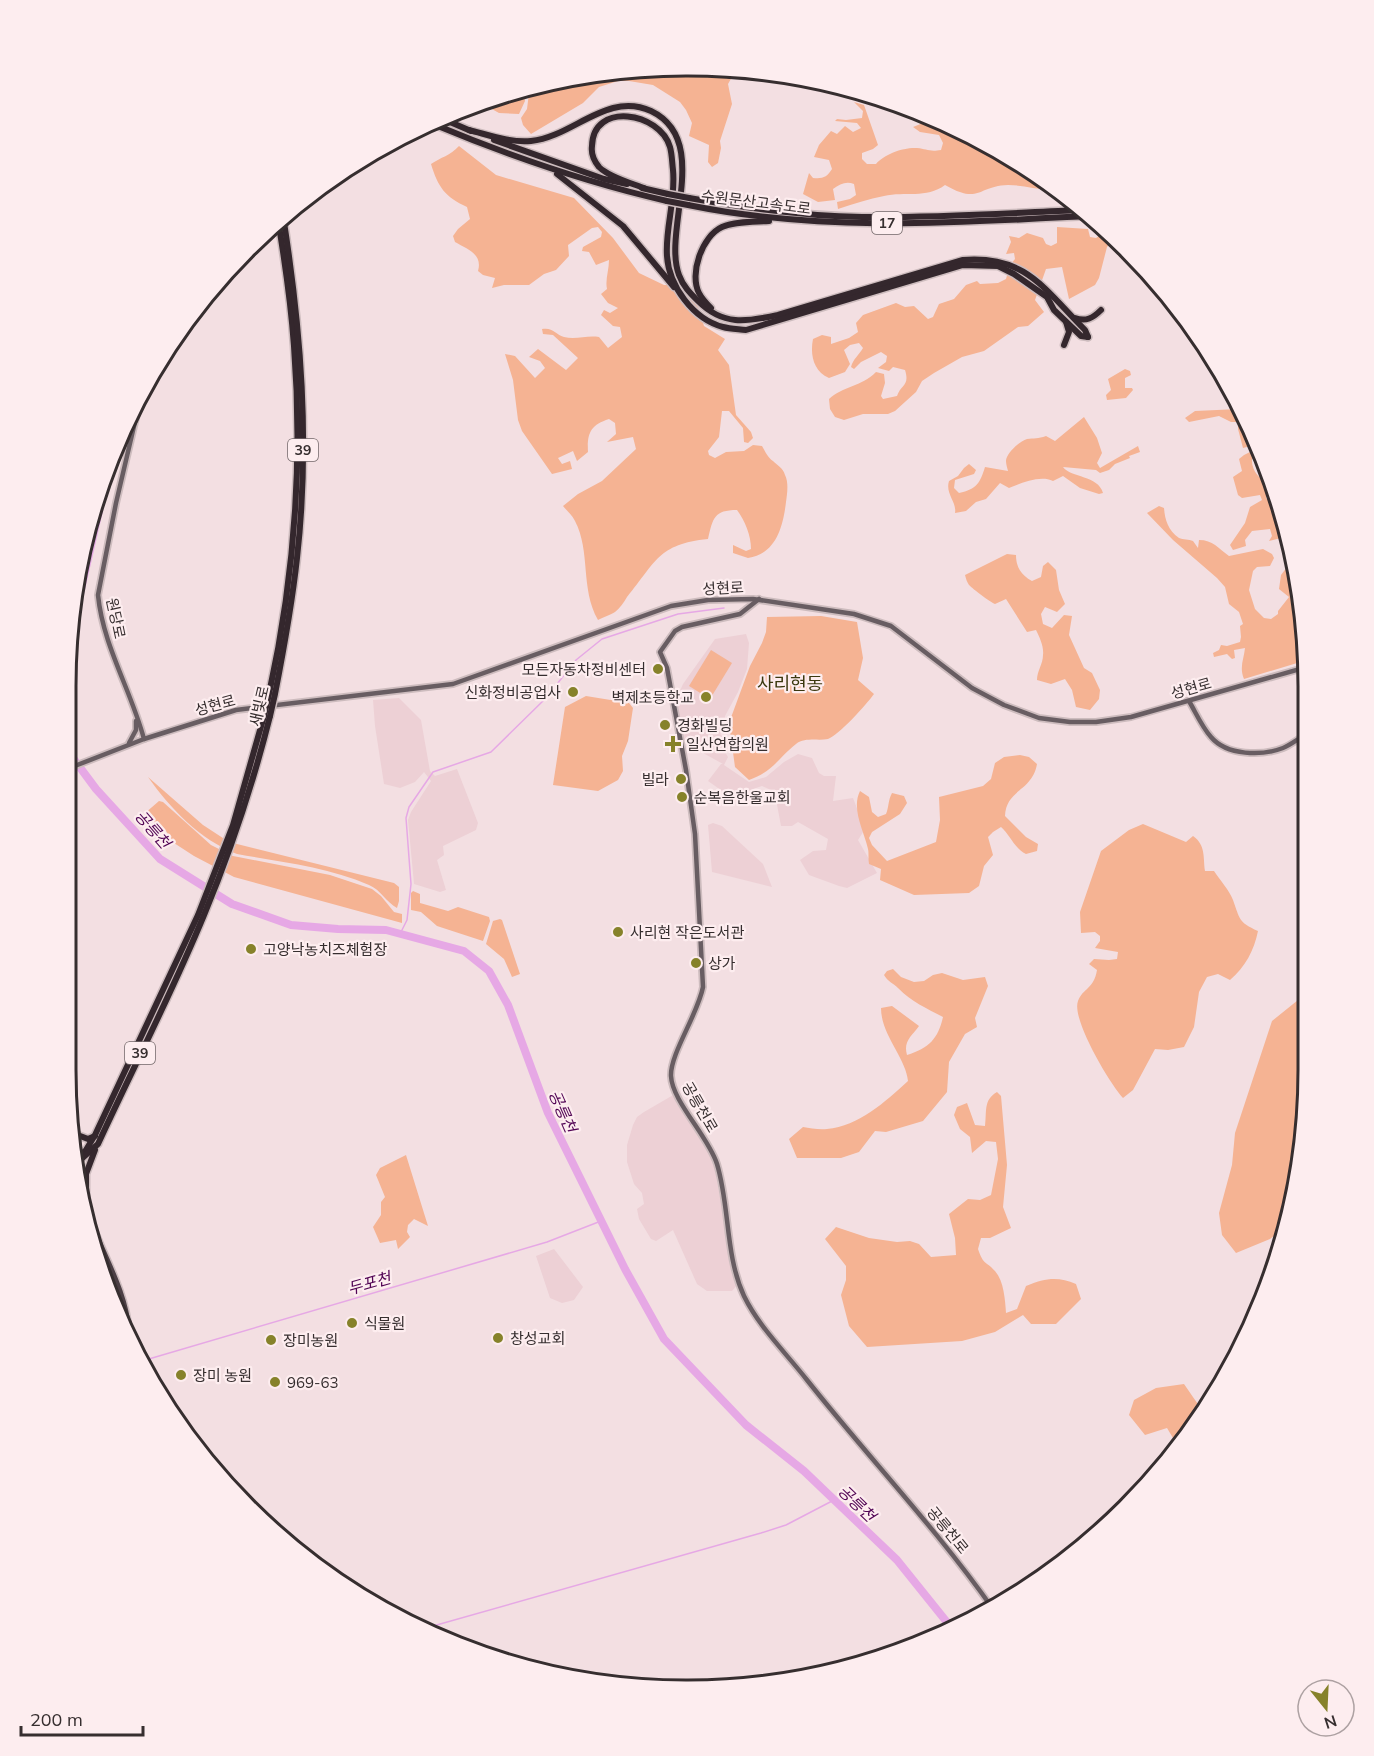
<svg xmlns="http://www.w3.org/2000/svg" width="1374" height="1756" viewBox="0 0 1374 1756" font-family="Mulish,'Noto Sans KR',sans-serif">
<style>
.built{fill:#edd0d5}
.green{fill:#f5b393}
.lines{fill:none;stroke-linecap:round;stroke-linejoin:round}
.stream{stroke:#e6a8e5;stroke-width:1.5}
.river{stroke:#e6a8e5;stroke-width:8}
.secondary-casing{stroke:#cdbcbe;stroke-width:8}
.primary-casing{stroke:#cdbcbe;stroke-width:8}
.highway-casing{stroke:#cdbcbe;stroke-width:9}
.secondary{stroke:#685d62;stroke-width:4.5}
.primary{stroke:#4c3f45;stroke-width:5}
.highway{stroke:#34272d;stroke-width:6}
.highway-bridge-casing{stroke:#cdbcbe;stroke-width:9;stroke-linecap:butt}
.highway-bridge{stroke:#34272d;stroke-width:6}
.poi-dot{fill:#86822a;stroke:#fdedef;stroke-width:2}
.labels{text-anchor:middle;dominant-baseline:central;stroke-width:4.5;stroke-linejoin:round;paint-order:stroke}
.shield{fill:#fdedef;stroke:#726769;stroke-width:1.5}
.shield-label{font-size:14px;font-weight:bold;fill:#362e2f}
.street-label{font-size:15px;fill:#362e2f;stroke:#fdedef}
.poi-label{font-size:15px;fill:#362e2f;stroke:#fdedef;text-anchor:start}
.water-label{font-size:16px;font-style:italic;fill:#510454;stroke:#fdedef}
.quarter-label{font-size:18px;fill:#3b380f;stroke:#fdedef}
.rim{fill:none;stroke:#362e2f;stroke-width:3}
</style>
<rect width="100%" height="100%" fill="#f3dfe2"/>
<g class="built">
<path d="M 746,634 L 749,643 L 747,669 L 738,692 L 725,716 L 724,728 L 720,734 L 722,736 L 719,742 L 728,757 L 724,765 L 749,782 L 766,777 L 784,762 L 798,754 L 812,758 L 819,773 L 824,776 L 836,776 L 833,801 L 853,798 L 865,829 L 858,840 L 877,873 L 847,888 L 839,886 L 809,875 L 800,860 L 813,851 L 826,850 L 828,839 L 798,822 L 792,826 L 781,826 L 775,794 L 771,790 L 762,786 L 750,790 L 743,799 L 735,800 L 708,781 L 721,764 L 723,764 L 685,743 L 675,702 L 683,684 L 715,639 Z"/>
<path d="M 399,698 L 421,720 L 430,771 L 435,776 L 457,769 L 478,823 L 476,830 L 443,846 L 444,855 L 437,860 L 446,890 L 440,892 L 414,884 L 408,820 L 411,812 L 431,781 L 424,772 L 415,782 L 400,788 L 384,784 L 375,726 L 373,700 Z"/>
<path d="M 713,823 L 722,826 L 763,864 L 772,887 L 712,872 L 708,825 Z"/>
<path d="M 675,1094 L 707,1145 L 714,1164 L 731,1258 L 737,1285 L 732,1291 L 707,1291 L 697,1284 L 673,1230 L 656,1241 L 651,1239 L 639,1219 L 637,1209 L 644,1204 L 642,1193 L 634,1184 L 627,1162 L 627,1145 L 633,1125 L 637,1117 L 644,1112 Z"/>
<path d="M 554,1249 L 583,1287 L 574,1300 L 562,1303 L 550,1298 L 536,1256 Z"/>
</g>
<g class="green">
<path d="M 727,67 L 746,70 L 732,77 L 728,84 L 732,104 L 720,141 L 721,148 L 718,163 L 712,167 L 708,162 L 709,145 L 689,136 L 692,123 L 686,110 L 680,102 L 653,85 L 629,81 L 618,81 L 599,87 L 583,103 L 531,134 L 523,125 L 521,118 L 527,109 L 529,93 L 544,89 L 549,84 L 606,71 Z"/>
<path d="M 523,91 L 525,101 L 519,114 L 499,113 L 483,104 L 470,107 L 487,99 Z"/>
<path d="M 854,102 L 864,105 L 878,145 L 873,149 L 862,153 L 862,159 L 867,164 L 876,164 C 884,154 904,147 917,148 C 927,149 929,152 941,150 L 943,143 L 939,135 L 920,132 L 913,127 L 923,123 L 924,116 L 961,130 L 1056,189 C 1040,191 1025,185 1008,185 C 977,186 980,205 945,185 C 926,199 905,191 884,196 C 869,199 853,204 838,209 L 837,202 L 850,199 L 856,195 L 854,184 C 846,181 840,184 833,189 L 835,200 L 818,202 L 803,194 L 809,173 L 813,178 C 823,179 827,177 832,169 L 829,160 L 814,157 L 819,145 L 831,131 L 837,134 L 845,126 L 853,132 L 861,128 L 857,123 L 835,121 L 837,119 L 846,120 L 862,118 L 863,111 Z"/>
<path d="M 459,146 L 496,175 L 574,198 L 613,238 L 639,273 L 664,285 L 680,285 L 685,295 C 699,300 700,313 704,326 L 725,339 L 718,350 L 729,365 L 736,415 L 751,432 L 753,438 L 748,443 L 744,442 L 743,428 L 729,411 L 722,411 L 719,437 L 708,451 L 709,455 L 715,458 L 726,452 L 744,451 L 753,445 L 762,446 C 765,451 768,458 773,461 C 778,466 783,468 785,475 C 789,483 787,494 786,502 C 783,527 776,554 748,558 L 733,553 L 733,545 L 746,551 L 751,549 C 751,535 745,521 737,510 C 714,510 713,518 708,539 C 658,544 656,562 627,597 C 624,602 620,608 615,612 C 611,615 603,617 598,620 C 580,588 591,552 575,521 C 572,515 567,511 563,506 L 578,494 L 602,481 L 636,449 L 633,437 L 607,442 L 616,434 L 615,423 L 609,419 C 590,425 587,434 588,452 L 577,461 L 573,451 L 558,458 L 562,464 L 570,461 L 572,469 L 552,474 L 522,431 L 518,420 L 513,380 L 505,354 L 515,356 L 535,378 L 545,368 L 540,361 L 529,357 L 538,349 L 566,370 L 578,358 L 553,335 L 543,334 L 542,329 C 553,327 555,334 564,337 C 576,340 587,335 599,337 L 608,348 L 622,337 L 620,327 L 613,326 L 601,315 L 604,310 L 610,313 L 618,308 L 608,303 L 601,294 L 607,289 C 605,280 609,270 609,260 L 596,265 L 589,252 L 582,251 L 583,247 L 601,237 L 602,232 L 598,227 L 592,228 L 568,245 L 569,256 L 556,270 L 544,274 L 529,285 L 504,285 L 492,288 L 495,278 L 483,275 L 478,271 C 483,254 467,249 455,242 L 453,236 L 458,229 L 470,219 L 467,207 C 445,197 438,187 431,164 C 441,157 450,156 459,146 Z"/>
<path d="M 1057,227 L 1088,229 L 1090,237 L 1096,238 L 1105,232 L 1113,239 L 1107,247 L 1099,278 L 1095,285 L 1069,299 L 1062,267 L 1046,269 L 1035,300 L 1044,312 L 1028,326 L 1018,327 L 984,351 L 962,357 L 934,373 L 922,381 L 916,392 L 895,411 L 888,414 L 863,414 L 844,420 L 835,417 L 830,409 L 829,399 C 843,386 861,387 876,372 L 884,374 L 885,383 L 881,396 L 883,399 L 897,396 C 901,384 910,386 905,370 L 893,367 L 889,371 L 878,368 L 886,362 L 887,356 L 881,352 L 861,362 L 854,369 L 851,367 C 853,359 859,355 863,348 L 859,343 L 850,345 L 844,350 L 850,364 L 845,372 L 829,378 C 813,371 810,354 813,339 L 822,335 L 831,337 L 831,344 L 849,338 L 858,332 L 856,323 L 863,315 L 896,303 L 905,307 L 914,306 L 928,319 L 933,317 L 939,304 L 954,299 L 966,285 L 977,281 L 980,284 L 998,283 L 1006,279 L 1010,265 L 1015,259 L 1014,253 L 1006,254 L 1011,242 L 1009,236 L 1019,238 L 1027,233 L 1043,238 L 1046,244 L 1051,246 L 1057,243 Z"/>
<path d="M 1125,369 L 1130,371 L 1131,375 L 1125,378 L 1125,388 L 1132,388 L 1133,390 L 1126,398 L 1107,400 L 1106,395 L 1111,390 L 1108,379 Z"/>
<path d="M 1239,409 L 1248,428 L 1245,429 L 1250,446 L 1243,448 L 1238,429 L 1238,422 L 1231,422 L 1219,416 L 1189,422 L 1185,418 L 1195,411 Z"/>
<path d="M 1084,417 L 1097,438 L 1102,453 L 1097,463 L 1100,468 L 1138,446 L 1140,452 L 1129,456 L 1130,458 L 1115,464 L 1109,470 L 1100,473 L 1096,470 L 1063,467 C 1071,478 1098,475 1103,493 L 1099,494 L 1080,488 L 1063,476 L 1053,481 C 1040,475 1022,483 1009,488 L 1000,483 L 986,499 L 976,502 L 966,511 L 955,513 C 957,502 945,494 949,481 L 958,476 L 964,468 L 969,464 L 976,470 L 974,474 L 955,480 L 954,488 L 959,493 C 977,489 980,483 985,467 L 1008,471 C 1007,467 1006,464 1006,461 C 1006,453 1020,441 1027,439 C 1034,438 1038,439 1046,436 L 1055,441 Z"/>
<path d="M 1250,452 L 1256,454 L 1255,458 L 1252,459 C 1251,470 1260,480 1269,484 L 1266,498 L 1275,508 L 1279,506 L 1285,537 L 1269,541 L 1272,536 L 1270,529 L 1252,531 L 1245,540 L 1246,546 L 1233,550 L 1230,545 L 1245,523 L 1250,507 L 1262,500 L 1260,495 L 1242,498 L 1238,495 L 1233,477 L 1242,471 L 1239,459 L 1244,455 Z"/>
<path d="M 1159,506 L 1164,508 C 1165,520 1168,530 1179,538 C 1183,540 1189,539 1193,541 L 1198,548 L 1199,540 C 1213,540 1218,548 1229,556 L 1263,549 L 1272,554 L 1274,558 L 1270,566 L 1257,567 L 1253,571 L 1249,590 L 1255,609 L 1264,618 L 1271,619 L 1278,614 L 1278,611 L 1289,597 L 1279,589 L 1281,575 L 1290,563 L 1292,571 L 1288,577 L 1291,590 L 1294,591 L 1295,588 L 1307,646 L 1307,660 L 1244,679 C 1239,667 1244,659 1245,648 L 1234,650 L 1235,658 L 1232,659 L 1227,654 L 1214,657 L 1213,653 L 1219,650 L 1221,645 L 1227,646 L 1240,642 L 1241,637 L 1240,626 L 1243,624 L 1239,612 L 1229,604 L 1225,587 L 1217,578 L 1173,540 L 1147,513 Z"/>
<path d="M 1007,554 L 1016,555 C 1016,567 1021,575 1032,581 L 1041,577 L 1043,566 L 1048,562 L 1056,570 L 1059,590 L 1065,604 L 1057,612 L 1045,607 L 1041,614 L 1043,624 L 1052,628 L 1064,615 L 1072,616 L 1069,635 L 1084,668 L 1092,673 L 1100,690 L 1099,699 L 1090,710 L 1076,707 L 1072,690 L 1065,679 L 1051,684 L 1037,680 C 1037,671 1043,664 1043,655 C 1044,647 1040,638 1036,630 L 1027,632 L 1006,599 L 995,604 C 990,602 973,589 969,585 C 967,582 966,579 965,575 Z"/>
<path d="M 821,616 L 857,622 L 863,658 L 858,680 L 874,694 C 867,704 838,736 828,739 C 818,741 805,737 796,744 C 777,759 774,771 749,780 L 735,767 L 729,723 L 750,666 L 762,643 L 766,632 L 767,617 Z"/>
<path d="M 711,650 L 732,663 L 710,699 L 689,686 Z"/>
<path d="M 586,696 L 629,703 L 633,708 L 628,741 L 622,756 L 623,771 L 618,780 L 598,791 L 553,785 L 565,707 Z"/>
<path d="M 1020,755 L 1029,757 L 1037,764 C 1032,792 1006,789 1005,816 L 1026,837 L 1038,844 L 1037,851 L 1026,854 C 1015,849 1010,835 1001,827 L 993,832 L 988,837 L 993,855 L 984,866 L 979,886 L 969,893 L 914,895 L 880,880 L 881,869 L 869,864 C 868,859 869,853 868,849 C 864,831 851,809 860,791 L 869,797 L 872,812 L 878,817 L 886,814 C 889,807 888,800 892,793 L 904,796 L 907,803 L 900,814 L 872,832 L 869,838 L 872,845 L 887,861 L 936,842 L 940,820 L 939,797 L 983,786 L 991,779 L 995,763 L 1004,757 Z"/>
<path d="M 148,777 L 203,825 L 229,842 L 394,883 L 399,887 L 399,901 L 397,908 C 386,902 381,890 369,885 C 328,867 281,862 237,854 C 200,840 170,808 148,777 Z"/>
<path d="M 159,801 L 163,802 L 211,845 L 233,856 L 330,875 L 372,889 L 381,896 L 394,912 L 402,914 L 402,923 L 234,877 L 194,856 L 174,843 L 166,831 L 144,814 Z"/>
<path d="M 1143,824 L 1186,842 L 1193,836 C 1206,845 1203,858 1205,871 L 1214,871 C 1220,880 1229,890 1233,900 C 1240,919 1238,922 1258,931 C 1254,951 1245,967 1230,980 L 1218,974 L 1207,977 L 1199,992 L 1194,1027 L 1184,1047 L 1168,1050 L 1155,1049 L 1133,1090 L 1123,1098 C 1110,1084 1071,1019 1078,1001 C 1083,988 1094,989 1097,970 L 1089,964 L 1094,959 L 1109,960 L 1117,959 L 1118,952 L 1095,948 L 1100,941 L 1100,936 L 1095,932 L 1081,933 L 1080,912 L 1101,851 L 1129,830 Z"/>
<path d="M 413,891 L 420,894 L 420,903 L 448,911 L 458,907 L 489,917 L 490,921 L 483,941 L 437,926 L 421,912 L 411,910 L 411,893 Z"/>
<path d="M 500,919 L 502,920 L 520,974 L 512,977 L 504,959 L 486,944 L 493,921 Z"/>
<path d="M 893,969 L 901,977 L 914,982 L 924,981 L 933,975 L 942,973 L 963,980 L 985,977 L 988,986 L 975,1018 L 977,1027 L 965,1034 L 949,1062 L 947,1092 L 923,1121 L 886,1132 L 875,1131 L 859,1152 L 841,1158 L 797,1158 L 789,1139 L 803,1127 C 810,1128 819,1130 827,1129 C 859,1126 885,1102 908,1081 C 906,1058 881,1035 881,1008 L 892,1006 L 919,1026 C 912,1036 903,1041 907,1055 C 929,1048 938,1039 943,1017 C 926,1008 912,1002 898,988 C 893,983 888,982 884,975 L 887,971 Z"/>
<path d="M 1308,992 L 1308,1069 L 1296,1190 L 1284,1228 L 1270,1239 L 1236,1253 L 1222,1235 L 1219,1213 L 1232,1165 L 1235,1133 L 1272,1021 Z"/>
<path d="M 997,1092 L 1001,1096 L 1007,1165 L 1003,1207 L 1011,1228 L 990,1238 L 981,1238 L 978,1249 C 984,1266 985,1260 995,1271 C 1004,1281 1005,1300 1006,1313 L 1017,1309 L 1026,1286 C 1045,1278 1058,1276 1076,1284 L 1081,1299 L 1056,1324 L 1031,1324 L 1023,1315 L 995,1332 L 962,1341 L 867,1347 L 849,1326 L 841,1295 L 846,1280 L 846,1266 L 825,1239 L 836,1227 L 869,1238 L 897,1242 L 910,1241 L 919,1244 L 931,1257 L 956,1255 L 955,1238 L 949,1214 L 968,1199 L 980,1200 L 991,1195 L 998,1159 L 996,1142 L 986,1141 L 972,1153 L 970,1137 L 960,1129 L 954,1115 L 957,1107 L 967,1103 L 975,1125 L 985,1126 C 987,1112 983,1100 997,1092 Z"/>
<path d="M 406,1155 L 428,1226 L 414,1219 L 408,1225 L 407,1232 L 410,1237 L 398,1249 L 396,1240 L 380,1243 L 373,1227 L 381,1215 L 381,1202 L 385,1197 L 376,1175 L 380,1168 Z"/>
<path d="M 1184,1384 L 1204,1413 L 1175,1449 L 1176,1443 L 1167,1428 L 1145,1435 L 1129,1415 L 1134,1400 L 1156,1388 Z"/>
</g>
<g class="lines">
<g class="stream">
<path d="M 67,647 L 83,595 L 118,442"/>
<path d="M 400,934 L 407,920 L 411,884 L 406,818 L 409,807 L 433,772 L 491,752 L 546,698 L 576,660 L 602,639 L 678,614 L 724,608"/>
<path d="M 142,1361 L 547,1242 L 601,1221"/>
<path d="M 426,1628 L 761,1533 L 786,1525 L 834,1500"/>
</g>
<path class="river" d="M 67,750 L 96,789 L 160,859 L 232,904 L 291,925 L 338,929 L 386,930 L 464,951 L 489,971 L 508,1005 L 548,1113 L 625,1269 L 664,1339 L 746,1425 L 804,1471 L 897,1560 L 950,1626"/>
<defs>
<g id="secondary">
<path d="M 142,392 L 116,503 L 98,595 C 103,646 131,690 144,739"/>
<path d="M 759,599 L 740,614 L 682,627 L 675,631 L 660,652 L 667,668 L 686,770 L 695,834 L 703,987 C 698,1014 670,1054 671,1076 C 672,1101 708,1136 717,1164 C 730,1207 725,1255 744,1296 C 759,1327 786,1353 807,1380 C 868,1457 936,1528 993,1609"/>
<path d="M 1189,701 C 1196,713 1202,727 1211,737 C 1227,756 1262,756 1283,748 C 1291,745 1299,738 1307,734"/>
<path d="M 129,743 L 136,730 L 136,721"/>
<path d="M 67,769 L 144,739 L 236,710 L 453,684 L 671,606 L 708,600 L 753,599 L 854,614 L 891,626 L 972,688 L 1004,705 L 1039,718 L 1070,722 L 1096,722 L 1131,717 L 1307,667"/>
</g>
<path id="primary" d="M 82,1193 C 93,1241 125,1282 129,1331"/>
<g id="highway">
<path d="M 443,119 L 471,131"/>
<path d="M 433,124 C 512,157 584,182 667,201"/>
<path d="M 469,130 C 489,135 510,143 531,141 C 573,137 607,91 651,111 C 712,140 662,230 679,275 C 683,286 690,293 698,301 C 723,326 746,322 778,315 L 963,260 C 1026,255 1044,289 1085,330 L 1088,337"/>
<path d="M 494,140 L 604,179 L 627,184"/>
<path d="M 557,174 L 623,226 L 674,287"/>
<path d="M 642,188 L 668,194"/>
<path d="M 644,188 C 631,183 609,177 599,167 C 594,161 591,153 592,146 C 593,101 660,112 670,147 C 672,154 672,162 673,170 C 676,200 665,228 667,256 C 669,286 693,319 723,327 C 730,329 738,329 746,330 L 963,265 L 998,266 L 1014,274 L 1047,297 L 1054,310 L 1081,336 L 1088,337"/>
<path d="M 689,198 C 746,208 804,216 862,217 C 935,218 1008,213 1081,210"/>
<path d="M 688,205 C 820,232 954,223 1088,216"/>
<path d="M 711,308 C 707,304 702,299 699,293 C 689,274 702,236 722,227 C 736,221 754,222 769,221"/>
<path d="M 1075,318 C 1086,322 1093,318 1101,310"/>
<path d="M 1064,345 L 1069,332 L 1066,322"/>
<path d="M 269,694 C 294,580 303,462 294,346 C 291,304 285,262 278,220"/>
<path d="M 275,694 C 284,648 292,604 297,558 C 310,443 301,329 283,216"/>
<path d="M 75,1134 L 88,1139 L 95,1136"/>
<path d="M 78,1158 L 86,1150 L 95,1135 L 198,915 L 233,825 L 264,716"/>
<path d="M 78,1162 L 98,1144 C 133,1068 172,993 204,915 C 231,850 253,784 270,716"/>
<path d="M 86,1205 L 86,1174 L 95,1150"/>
</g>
</defs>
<use href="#secondary" class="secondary-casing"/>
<use href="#primary" class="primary-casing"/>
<use href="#highway" class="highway-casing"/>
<use href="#secondary" class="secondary"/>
<use href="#primary" class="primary"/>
<use href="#highway" class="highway"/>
<defs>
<g id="highway-bridge">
<path d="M 668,194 L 689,198"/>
<path d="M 667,201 L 688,205"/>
<path d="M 264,716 L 269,694"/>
<path d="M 270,716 L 275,694"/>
</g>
</defs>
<use href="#highway-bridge" class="highway-bridge-casing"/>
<use href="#highway-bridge" class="highway-bridge"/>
</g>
<g class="poi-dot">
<circle cx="658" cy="669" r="6"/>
<circle cx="573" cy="692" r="6"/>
<circle cx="706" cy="697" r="6"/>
<circle cx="665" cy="725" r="6"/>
<path d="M670 735h6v6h6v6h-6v6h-6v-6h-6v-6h6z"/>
<circle cx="681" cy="779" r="6"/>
<circle cx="682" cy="797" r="6"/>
<circle cx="618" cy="932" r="6"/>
<circle cx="251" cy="949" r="6"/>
<circle cx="696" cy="963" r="6"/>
<circle cx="352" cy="1323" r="6"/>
<circle cx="498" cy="1338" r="6"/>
<circle cx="271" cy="1340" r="6"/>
<circle cx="181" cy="1375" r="6"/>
<circle cx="275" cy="1382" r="6"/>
</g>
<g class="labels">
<g class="shield">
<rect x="872" y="212" width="30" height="22" rx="4.5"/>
<rect x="288" y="439" width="30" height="22" rx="4.5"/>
<rect x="125" y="1042" width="30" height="22" rx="4.5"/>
</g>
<g class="shield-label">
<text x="887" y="223">17</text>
<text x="303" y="450">39</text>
<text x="140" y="1053">39</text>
</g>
<g class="street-label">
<text transform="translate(756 202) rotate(7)">수원문산고속도로</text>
<text transform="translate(723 588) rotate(-3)">성현로</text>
<text transform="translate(116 618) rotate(78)">원당로</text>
<text transform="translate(1191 688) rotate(-16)">성현로</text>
<text transform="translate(215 705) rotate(-15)">성현로</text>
<text transform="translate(259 706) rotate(-77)">새빛로</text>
<text transform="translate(700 1107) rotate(60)">공릉천로</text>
<text transform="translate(948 1530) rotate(51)">공릉천로</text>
</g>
<g class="poi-label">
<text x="646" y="669" text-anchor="end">모든자동차정비센터</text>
<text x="561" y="692" text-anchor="end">신화정비공업사</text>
<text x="694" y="697" text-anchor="end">벽제초등학교</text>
<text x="677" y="725">경화빌딩</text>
<text x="686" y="744">일산연합의원</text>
<text x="669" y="779" text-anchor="end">빌라</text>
<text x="694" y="797">순복음한울교회</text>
<text x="630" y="932">사리현 작은도서관</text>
<text x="263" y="949">고양낙농치즈체험장</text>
<text x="708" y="963">상가</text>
<text x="364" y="1323">식물원</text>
<text x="510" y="1338">창성교회</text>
<text x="283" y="1340">장미농원</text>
<text x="193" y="1375">장미 농원</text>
<text x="287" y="1382">969-63</text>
</g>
<g class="water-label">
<text transform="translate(153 829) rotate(49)">공릉천</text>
<text transform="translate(563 1111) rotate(66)">공릉천</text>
<text transform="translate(369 1283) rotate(-16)">두포천</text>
<text transform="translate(857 1503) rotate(44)">공릉천</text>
</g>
<g class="quarter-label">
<text x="790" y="683">사리현동</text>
</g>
</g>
<path d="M0 0H1374V1756H0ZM686 76H688A610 610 0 0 1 1298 686V1070A610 610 0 0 1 688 1680H686A610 610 0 0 1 76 1070V686A610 610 0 0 1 686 76Z" fill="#fdedef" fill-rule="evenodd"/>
<path class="rim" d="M686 76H688A610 610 0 0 1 1298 686V1070A610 610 0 0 1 688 1680H686A610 610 0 0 1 76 1070V686A610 610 0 0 1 686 76Z"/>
<g transform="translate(1326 1708) rotate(162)"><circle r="28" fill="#fdedef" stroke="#ada1a2" stroke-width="1.5"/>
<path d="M0-4.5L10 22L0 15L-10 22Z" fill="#86822a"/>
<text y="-9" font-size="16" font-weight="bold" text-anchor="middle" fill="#362e2f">N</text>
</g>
<path d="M21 1726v9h122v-9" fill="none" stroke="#362e2f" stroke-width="3"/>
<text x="30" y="1726" font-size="18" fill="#362e2f" stroke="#fdedef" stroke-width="4.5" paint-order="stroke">200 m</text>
</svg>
